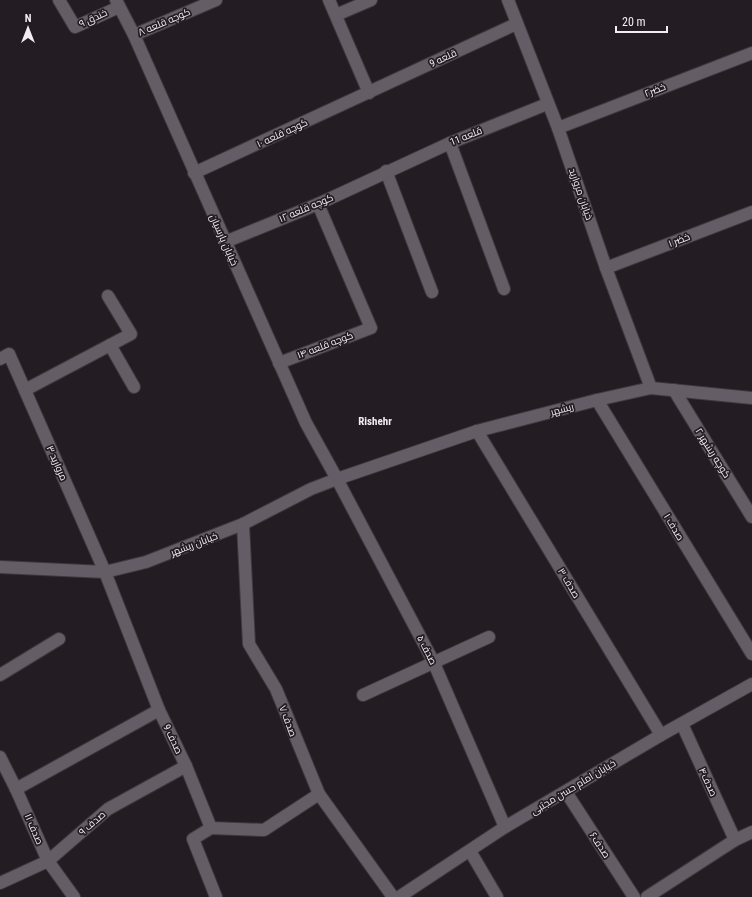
<svg xmlns="http://www.w3.org/2000/svg" width="752" height="897" viewBox="0 0 752 897" font-family="'Roboto Condensed',Cairo,sans-serif">
<style>
.lines{fill:none;stroke-linecap:round;stroke-linejoin:round}
.minor-casing{stroke:#3f393f;stroke-width:14}
.tertiary-casing{stroke:#3f393f;stroke-width:14}
.minor{stroke:#655d65;stroke-width:12}
.tertiary{stroke:#655d65;stroke-width:12}
.labels{text-anchor:middle;dominant-baseline:central;stroke-width:3.5;stroke-linejoin:round;paint-order:stroke}
.street-label{font-size:10px;fill:#f2edf2;stroke:#231c23}
.neighbourhood-label{font-size:11px;font-weight:bold;fill:#f2edf2;stroke:#231c23}
</style>
<rect width="100%" height="100%" fill="#231c23"/>
<g class="lines">
<defs>
<g id="minor">
<path d="M 59,0 L 75,27 L 119,7"/>
<path d="M 329,0 L 369,93"/>
<path d="M 336,15 L 371,0"/>
<path d="M 134,35 L 216,0"/>
<path d="M 558,128 L 752,53"/>
<path d="M 450,143 L 504,289"/>
<path d="M 386,171 L 432,292"/>
<path d="M 194,173 L 516,24"/>
<path d="M 225,242 L 318,204 L 450,143 L 547,104"/>
<path d="M 606,268 L 752,212"/>
<path d="M 110,345 L 134,387"/>
<path d="M 0,359 L 9,354 L 105,572 L 159,710 L 186,766 L 211,828 L 193,839 L 216,897"/>
<path d="M 279,363 L 371,328 L 318,204"/>
<path d="M 25,390 L 131,334 L 108,296"/>
<path d="M 674,390 L 752,517"/>
<path d="M 597,400 L 752,654"/>
<path d="M 477,431 L 661,735"/>
<path d="M 337,479 L 433,661 L 505,827"/>
<path d="M 243,524 L 249,644 L 276,689 L 319,794 L 393,897"/>
<path d="M 0,675 L 59,639"/>
<path d="M 363,695 L 489,637"/>
<path d="M 682,724 L 735,840"/>
<path d="M 0,757 L 16,789 L 48,861 L 74,897"/>
<path d="M 16,789 L 159,710"/>
<path d="M 566,792 L 634,897"/>
<path d="M 211,828 L 264,830 L 319,794"/>
<path d="M 470,851 L 497,897"/>
<path d="M 0,883 L 48,861 L 108,809 L 186,766"/>
<path d="M 647,897 L 735,840 L 752,832"/>
</g>
<g id="tertiary">
<path d="M 116,0 L 134,35 L 306,423 L 337,479"/>
<path d="M 508,0 L 558,128 L 606,268 L 651,388"/>
<path d="M 0,567 L 105,572 L 146,562 L 243,524 L 311,489 L 337,479 L 477,431 L 597,400 L 651,388 L 752,398"/>
<path d="M 399,897 L 505,827 L 661,735 L 752,684"/>
</g>
</defs>
<use href="#minor" class="minor-casing"/>
<use href="#tertiary" class="tertiary-casing"/>
<use href="#minor" class="minor"/>
<use href="#tertiary" class="tertiary"/>
</g>
<g class="labels">
<g class="street-label">
<text transform="translate(93 18) rotate(-25)">خندق ۹</text>
<text transform="translate(164 22) rotate(-23)">کوچه قلعه ۸</text>
<text transform="translate(443 58) rotate(-25)">قلعه 9</text>
<text transform="translate(655 90) rotate(-21)">خضر۲</text>
<text transform="translate(282 133) rotate(-25)">کوچه قلعه ۱۰</text>
<text transform="translate(466 136) rotate(-22)">قلعه 11</text>
<text transform="translate(581 194) rotate(71)">خیابان مروارید</text>
<text transform="translate(306 208) rotate(-23)">کوچه قلعه ۱۲</text>
<text transform="translate(224 240) rotate(66)">خیابان پارسیان</text>
<text transform="translate(679 240) rotate(-21)">خضر ۱</text>
<text transform="translate(325 345) rotate(-21)">کوچه قلعه ۱۴</text>
<text transform="translate(562 409) rotate(-15)">ریشهر</text>
<text transform="translate(713 453) rotate(58)">کوچه ریشهر ۲</text>
<text transform="translate(57 463) rotate(66)">مروارید ۳</text>
<text transform="translate(674 527) rotate(59)">صدف ۱</text>
<text transform="translate(194 544) rotate(-21)">خیابان ریشهر</text>
<text transform="translate(569 583) rotate(59)">صدف ۳</text>
<text transform="translate(427 650) rotate(63)">صدف ۵</text>
<text transform="translate(288 721) rotate(69)">صدف ۷</text>
<text transform="translate(173 739) rotate(64)">صدف 9</text>
<text transform="translate(708 782) rotate(65)">صدف۴</text>
<text transform="translate(573 787) rotate(-31)">خیابان امام حسن مجتبی</text>
<text transform="translate(92 823) rotate(-41)">صدف ۹</text>
<text transform="translate(34 829) rotate(67)">صدف ۱۱</text>
<text transform="translate(600 845) rotate(57)">صدف۶</text>
</g>
<g class="neighbourhood-label">
<text x="375" y="421">Rishehr</text>
</g>
</g>
<g transform="translate(28 28)" stroke="#231c23" stroke-width="3" paint-order="stroke">
<path d="M0-3L7 15L0 10L-7 15Z" fill="#f2edf2"/>
<text y="-6" font-size="11" font-weight="bold" text-anchor="middle" fill="#f2edf2">N</text>
</g>
<path d="M616 26v6h51v-6" fill="none" stroke="#f2edf2" stroke-width="2"/>
<text x="622" y="26" font-size="12" fill="#f2edf2" stroke="#231c23" stroke-width="3" paint-order="stroke">20 m</text>
</svg>
